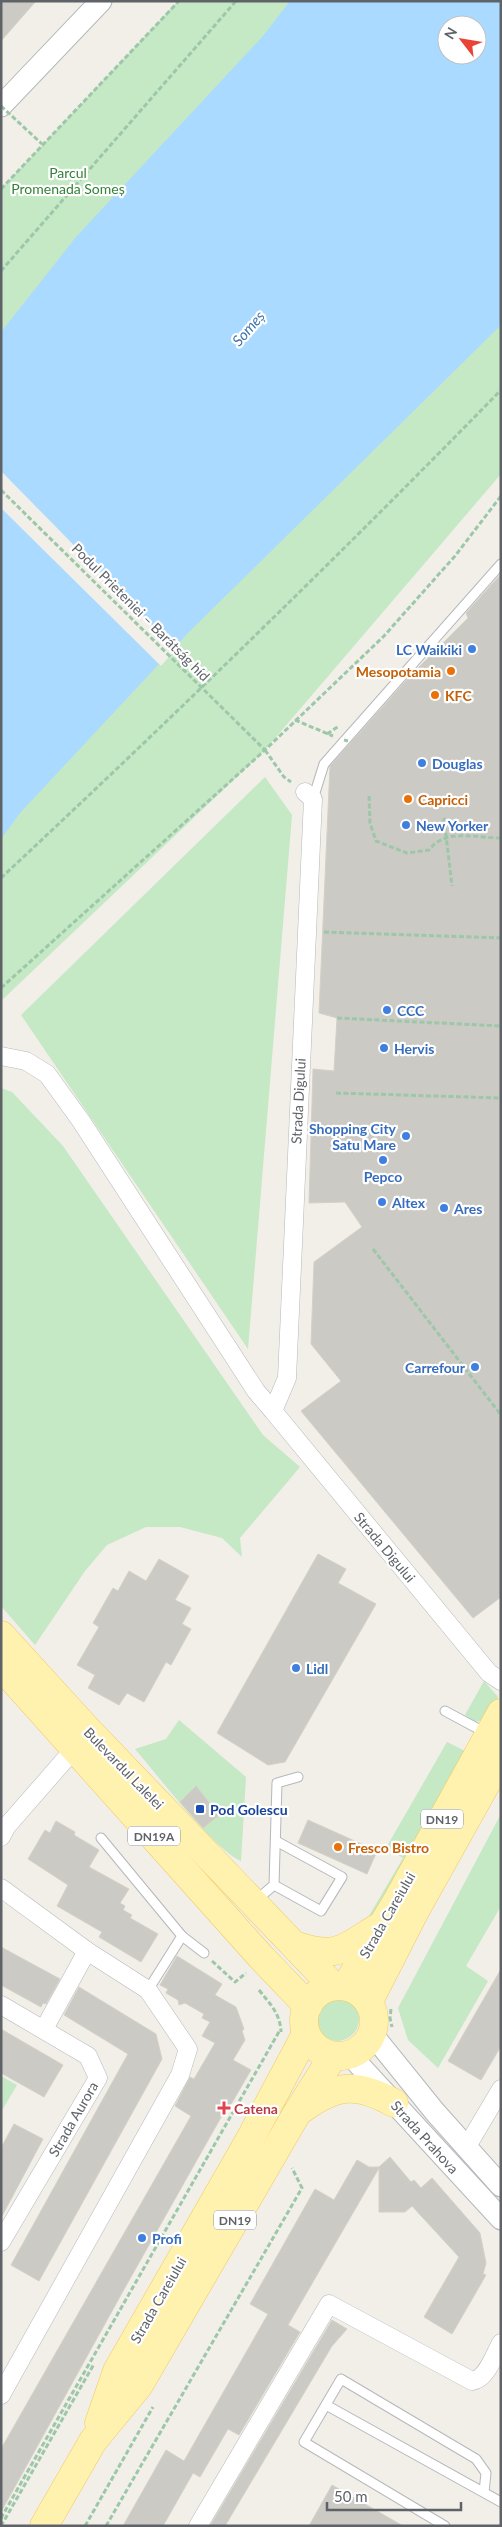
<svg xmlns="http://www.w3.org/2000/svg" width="502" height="2527" viewBox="0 0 502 2527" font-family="Lato,sans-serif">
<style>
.green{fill:#c5e8c5;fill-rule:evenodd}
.water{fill:#aadaff;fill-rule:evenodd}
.pier{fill:#f1efe8}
.building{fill:#cccac5;stroke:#d6d1c6}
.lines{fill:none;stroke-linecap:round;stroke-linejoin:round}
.service-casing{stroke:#b5b8bc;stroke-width:11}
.minor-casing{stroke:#b5b8bc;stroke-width:19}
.tertiary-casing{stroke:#b5b8bc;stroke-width:23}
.primary-casing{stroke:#f2c960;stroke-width:29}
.path{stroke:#9cc7a9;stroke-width:3;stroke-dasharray:5 2.5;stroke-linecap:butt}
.service{stroke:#fff;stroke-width:9}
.minor{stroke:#fff;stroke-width:18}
.tertiary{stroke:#fff;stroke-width:21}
.primary{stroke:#fff2af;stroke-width:28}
.path-bridge{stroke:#9cc7a9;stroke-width:3;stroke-dasharray:5 2.5;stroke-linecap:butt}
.shop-dot{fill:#3f7fe0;stroke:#fff;stroke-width:2}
.food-dot{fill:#e8710a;stroke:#fff;stroke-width:2}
.transit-dot{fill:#1a4fb4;stroke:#fff;stroke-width:2}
.health-dot{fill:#e0444e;stroke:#fff;stroke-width:2}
.labels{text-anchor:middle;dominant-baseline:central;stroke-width:4.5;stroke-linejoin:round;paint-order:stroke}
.shield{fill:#fff;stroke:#8f9295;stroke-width:1}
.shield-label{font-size:12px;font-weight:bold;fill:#5f6368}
.park-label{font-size:14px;fill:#348238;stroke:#fff}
.street-label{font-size:14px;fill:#5f6368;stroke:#fff}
.shop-label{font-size:14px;font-weight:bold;fill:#366cbe;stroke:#fff;text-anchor:start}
.food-label{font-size:14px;font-weight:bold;fill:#c56008;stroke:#fff;text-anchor:start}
.transit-label{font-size:14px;font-weight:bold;fill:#164399;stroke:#fff;text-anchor:start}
.health-label{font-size:14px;font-weight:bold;fill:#be3a42;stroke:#fff;text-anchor:start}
.water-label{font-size:15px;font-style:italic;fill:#4174aa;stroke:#fff}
</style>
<rect width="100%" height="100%" fill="#f1efe8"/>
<g class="green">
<path d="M 178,1 L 501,1 L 501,474 L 265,750 L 1,1001 L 1,189 ZM 447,25 L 477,25 L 477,55 L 447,55 Z"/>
<path d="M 265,777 L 292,815 L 248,1349 L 21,1015 Z"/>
<path d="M 1,1088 L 12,1092 L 63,1146 L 263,1435 L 300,1467 L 240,1538 L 242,1557 L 222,1538 L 180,1527 L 146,1527 L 107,1545 L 85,1571 L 35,1645 L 1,1606 Z"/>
<path d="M 484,1681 L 498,1697 L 496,1711 L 484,1720 L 475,1722 L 465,1715 Z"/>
<path d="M 179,1720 L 246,1777 L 241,1861 C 213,1849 158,1775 135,1749 L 166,1739 Z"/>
<path d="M 447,1742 L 467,1752 L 375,1926 L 366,1921 L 403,1858 L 386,1848 Z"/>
<path d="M 501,1814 L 501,1906 L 466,1966 L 488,1981 L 438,2068 L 408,2040 L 398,2008 Z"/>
<circle cx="337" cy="2019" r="22"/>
<path d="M 1,2076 L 17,2085 L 1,2112 Z"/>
</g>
<path class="water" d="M 290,1 L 501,1 L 501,325 L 187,634 L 20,813 L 1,839 L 1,332 L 76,237 L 263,36 ZM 447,25 L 477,25 L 477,55 L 447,55 Z"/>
<path class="pier" d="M 1,471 L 176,649 L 161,666 L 1,508 Z"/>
<g class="building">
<path d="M 1,1 L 36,1 L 1,41 Z"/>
<path d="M 501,574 L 501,1597 L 473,1618 L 301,1411 L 341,1381 L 311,1344 L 314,1262 L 362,1227 L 345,1202 L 309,1203 L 313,1069 L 334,1071 L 337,1018 L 319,1013 L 330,766 L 411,675 L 468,618 L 466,613 Z"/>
<path d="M 318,1554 L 346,1569 L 338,1583 L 376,1604 L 285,1762 L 268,1765 L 217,1733 Z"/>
<path d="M 159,1559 L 189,1576 L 175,1600 L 191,1608 L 182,1624 L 191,1629 L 171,1665 L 166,1662 L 144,1702 L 127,1693 L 119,1705 L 88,1688 L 95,1675 L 77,1665 L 99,1627 L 93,1623 L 113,1588 L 118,1591 L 129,1571 L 146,1581 Z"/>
<path d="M 196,1786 L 219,1815 L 203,1828 L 180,1802 Z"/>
<path d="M 308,1820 L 377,1851 L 367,1874 L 298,1843 Z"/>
<path d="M 56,1821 L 75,1832 L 74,1835 L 99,1850 L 89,1867 L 129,1889 L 120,1903 L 125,1906 L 123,1910 L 132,1915 L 130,1918 L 158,1934 L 141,1962 L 99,1937 L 102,1932 L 57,1906 L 68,1885 L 28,1859 L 45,1830 L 50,1833 Z"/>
<path d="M 1,1947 L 60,1979 L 46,2004 L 43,2003 L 41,2007 L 1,1985 Z"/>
<path d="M 177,1956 L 222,1984 L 215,1995 L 236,2007 L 244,2029 L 242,2031 L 245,2040 L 233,2060 L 251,2070 L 226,2113 L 224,2112 L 127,2284 L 1,2512 L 1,2449 L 191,2116 L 175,2106 L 190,2077 L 194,2079 L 215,2043 L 202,2036 L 210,2022 L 202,2018 L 204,2014 L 185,2003 L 179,2005 L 178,2000 L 166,1993 L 168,1989 L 160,1985 Z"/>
<path d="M 501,1969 L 501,2046 L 481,2080 L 448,2061 Z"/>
<path d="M 79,1987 L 156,2034 L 162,2059 L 39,2281 L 11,2265 L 128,2054 L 64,2015 Z"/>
<path d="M 1,2029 L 63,2065 L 44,2097 L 1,2073 Z"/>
<path d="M 14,2124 L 43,2139 L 1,2218 L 1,2148 Z"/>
<path d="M 390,2157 L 411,2182 L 414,2180 L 421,2188 L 432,2178 L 480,2233 L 486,2263 L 483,2274 L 486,2275 L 452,2334 L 424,2317 L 459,2257 L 412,2206 L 405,2212 L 379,2212 L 379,2168 L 288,2325 L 300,2332 L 239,2435 L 228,2429 L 200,2477 L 193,2473 L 163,2526 L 123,2526 L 166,2450 L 184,2461 L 268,2314 L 250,2304 L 315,2189 L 334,2200 L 357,2160 L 369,2167 L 379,2167 Z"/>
<path d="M 332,2320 L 347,2329 L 332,2346 L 225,2526 L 210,2526 Z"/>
<path d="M 332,2485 L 403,2526 L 309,2526 Z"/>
</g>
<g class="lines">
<defs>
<g id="service">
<path d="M 313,799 L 324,764 L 501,564"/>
<path d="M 445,1711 L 486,1733"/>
<path d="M 101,1838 L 182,1936 L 204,1953"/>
<path d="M 274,1885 L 321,1911 L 342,1877 L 276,1841"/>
<path d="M 254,1902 L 274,1885 L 277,1783 L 298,1777"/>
<path d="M 148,1990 L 182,1936"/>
<path d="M 326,2405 L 501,2502"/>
<path d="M 445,2526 L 304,2442 L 341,2379 L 476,2459 L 486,2473 L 484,2492"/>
</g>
<g id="minor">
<path d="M 305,792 L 313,799 L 287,1378 L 273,1411 L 489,1673 L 501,1681"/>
<path d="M 1,1056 L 26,1061 L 47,1074 L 81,1121 L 256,1391 L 273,1411"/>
<path d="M 1,1837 L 7,1826 L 75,1748"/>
<path d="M 1,1888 L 87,1951 L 148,1990 L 188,2049 L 180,2075 L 1,2395"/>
<path d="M 1,2005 L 88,2056 L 98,2078 L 1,2242"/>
<path d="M 44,2029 L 87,1951"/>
<path d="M 466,2148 L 501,2089"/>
<path d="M 198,2526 L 329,2304 L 472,2381 C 487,2379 494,2355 501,2343"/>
</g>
<g id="tertiary">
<path d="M 1,106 L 101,1"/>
<path d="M 372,2034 L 435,2112 L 501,2186"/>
<path d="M 350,2055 L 501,2219"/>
</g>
<g id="primary">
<path d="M 1,1635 L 84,1726 L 333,1986"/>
<path d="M 1,1666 L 261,1957 L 308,2006"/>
<path d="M 294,1945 C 336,1959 342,1950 377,1928"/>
<circle cx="339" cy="2021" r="35"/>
<path d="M 346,1986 L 397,1901 L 501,1713"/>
<path d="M 369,2001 L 415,1911 L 501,1757"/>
<path d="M 302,2109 C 336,2084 357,2082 394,2103"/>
<path d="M 99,2423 L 117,2371 L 249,2141 L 306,2034"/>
<path d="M 44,2526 L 93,2441 L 139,2385 L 297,2113 L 333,2056"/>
</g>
</defs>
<use href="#service" class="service-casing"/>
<use href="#minor" class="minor-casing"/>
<use href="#tertiary" class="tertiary-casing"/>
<use href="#primary" class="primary-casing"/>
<g class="path">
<path d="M 1,189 L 179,1"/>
<path d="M 1,271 L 236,1"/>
<path d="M 295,720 L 333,736"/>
<path d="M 327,734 L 339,726"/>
<path d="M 265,750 L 284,777 L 291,782"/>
<path d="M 369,796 L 370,823 L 376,841 L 407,853 L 429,850 C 445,828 476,838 501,838"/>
<path d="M 444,818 L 452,886"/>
<path d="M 1,878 C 171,719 338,557 501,390"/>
<path d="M 324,932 L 501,938"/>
<path d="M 1,988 L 265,750 L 384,636 L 455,556 L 501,496"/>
<path d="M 337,1018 L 501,1026"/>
<path d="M 336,1093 L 501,1098"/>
<path d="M 373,1249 L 501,1415"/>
<path d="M 212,1961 L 235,1982 L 246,1973"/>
<path d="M 259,1990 C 270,2004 280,2013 281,2032"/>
<path d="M 391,2009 L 390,2018 L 392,2027"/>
<path d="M 1,2518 L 280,2030"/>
<path d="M 1,2526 L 94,2364"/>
<path d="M 85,2526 L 153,2407"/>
<path d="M 106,2526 L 302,2188 L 292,2168"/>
</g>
<use href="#service" class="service"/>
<use href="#minor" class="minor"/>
<use href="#tertiary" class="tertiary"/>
<use href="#primary" class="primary"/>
<g class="path-bridge">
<path d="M 1,106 L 42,144"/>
<path d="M 1,490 L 265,750"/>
<path d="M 344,740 L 348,741"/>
</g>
</g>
<g class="shop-dot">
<circle cx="472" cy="649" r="5"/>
<circle cx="422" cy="763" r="5"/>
<circle cx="406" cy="825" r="5"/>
<circle cx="387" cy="1010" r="5"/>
<circle cx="384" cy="1048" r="5"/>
<circle cx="406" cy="1136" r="5"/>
<circle cx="383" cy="1160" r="5"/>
<circle cx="382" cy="1202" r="5"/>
<circle cx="444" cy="1208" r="5"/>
<circle cx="475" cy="1367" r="5"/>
<circle cx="296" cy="1668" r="5"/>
<circle cx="142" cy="2238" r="5"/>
</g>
<g class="food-dot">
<circle cx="451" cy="671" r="5"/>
<circle cx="435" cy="695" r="5"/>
<circle cx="408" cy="799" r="5"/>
<circle cx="338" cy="1847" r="5"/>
</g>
<rect class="transit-dot" x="195" y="1804" width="10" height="10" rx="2.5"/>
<path class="health-dot" d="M221.5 2100.5h5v5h5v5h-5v5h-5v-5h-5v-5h5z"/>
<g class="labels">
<g class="shield">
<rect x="421" y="1809.5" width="42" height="19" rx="4"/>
<rect x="128" y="1826.5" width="52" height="19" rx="4"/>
<rect x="214" y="2210.5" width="42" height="19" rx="4"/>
</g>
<g class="shield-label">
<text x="442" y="1819">DN19</text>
<text x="154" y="1836">DN19A</text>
<text x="235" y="2220">DN19</text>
</g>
<g class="park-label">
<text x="68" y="172">Parcul<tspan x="68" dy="16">Promenada Someș</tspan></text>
</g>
<g class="street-label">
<text transform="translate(141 612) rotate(45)">Podul Prieteniei – Barátság híd</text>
<text transform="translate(298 1101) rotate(-87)">Strada Digului</text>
<text transform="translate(385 1547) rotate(50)">Strada Digului</text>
<text transform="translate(124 1768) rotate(46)">Bulevardul Lalelei</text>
<text transform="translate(387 1915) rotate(-60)">Strada Careiului</text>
<text transform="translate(73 2119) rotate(-60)">Strada Aurora</text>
<text transform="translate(425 2137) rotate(48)">Strada Prahova</text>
<text transform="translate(158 2300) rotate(-60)">Strada Careiului</text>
</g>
<g class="shop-label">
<text x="462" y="649" text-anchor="end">LC Waikiki</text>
<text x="432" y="763">Douglas</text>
<text x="416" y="825">New Yorker</text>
<text x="397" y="1010">CCC</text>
<text x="394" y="1048">Hervis</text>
<text x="396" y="1128" text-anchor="end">Shopping City<tspan x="396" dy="16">Satu Mare</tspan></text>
<text x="383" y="1176" text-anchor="middle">Pepco</text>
<text x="392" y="1202">Altex</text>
<text x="454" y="1208">Ares</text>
<text x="465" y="1367" text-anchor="end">Carrefour</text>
<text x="306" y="1668">Lidl</text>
<text x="152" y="2238">Profi</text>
</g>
<g class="food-label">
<text x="441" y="671" text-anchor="end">Mesopotamia</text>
<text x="445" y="695">KFC</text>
<text x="418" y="799">Capricci</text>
<text x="348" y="1847">Fresco Bistro</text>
</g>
<g class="transit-label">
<text x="210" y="1809">Pod Golescu</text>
</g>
<g class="health-label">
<text x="234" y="2108">Catena</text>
</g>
<g class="water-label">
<text transform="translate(248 328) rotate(-49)">Someș</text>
</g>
</g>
<rect width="502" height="2527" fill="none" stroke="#5f6368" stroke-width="5"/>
<g transform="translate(462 40) rotate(301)"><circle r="24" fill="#ffffff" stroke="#bfc1c3"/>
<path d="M0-4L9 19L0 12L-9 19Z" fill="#ea4335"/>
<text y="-8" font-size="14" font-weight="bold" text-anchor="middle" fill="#5f6368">N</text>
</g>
<path d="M327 2502v8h134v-8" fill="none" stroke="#5f6368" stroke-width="2.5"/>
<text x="334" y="2502" font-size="15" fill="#5f6368" stroke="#ffffff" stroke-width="4" paint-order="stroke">50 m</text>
</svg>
